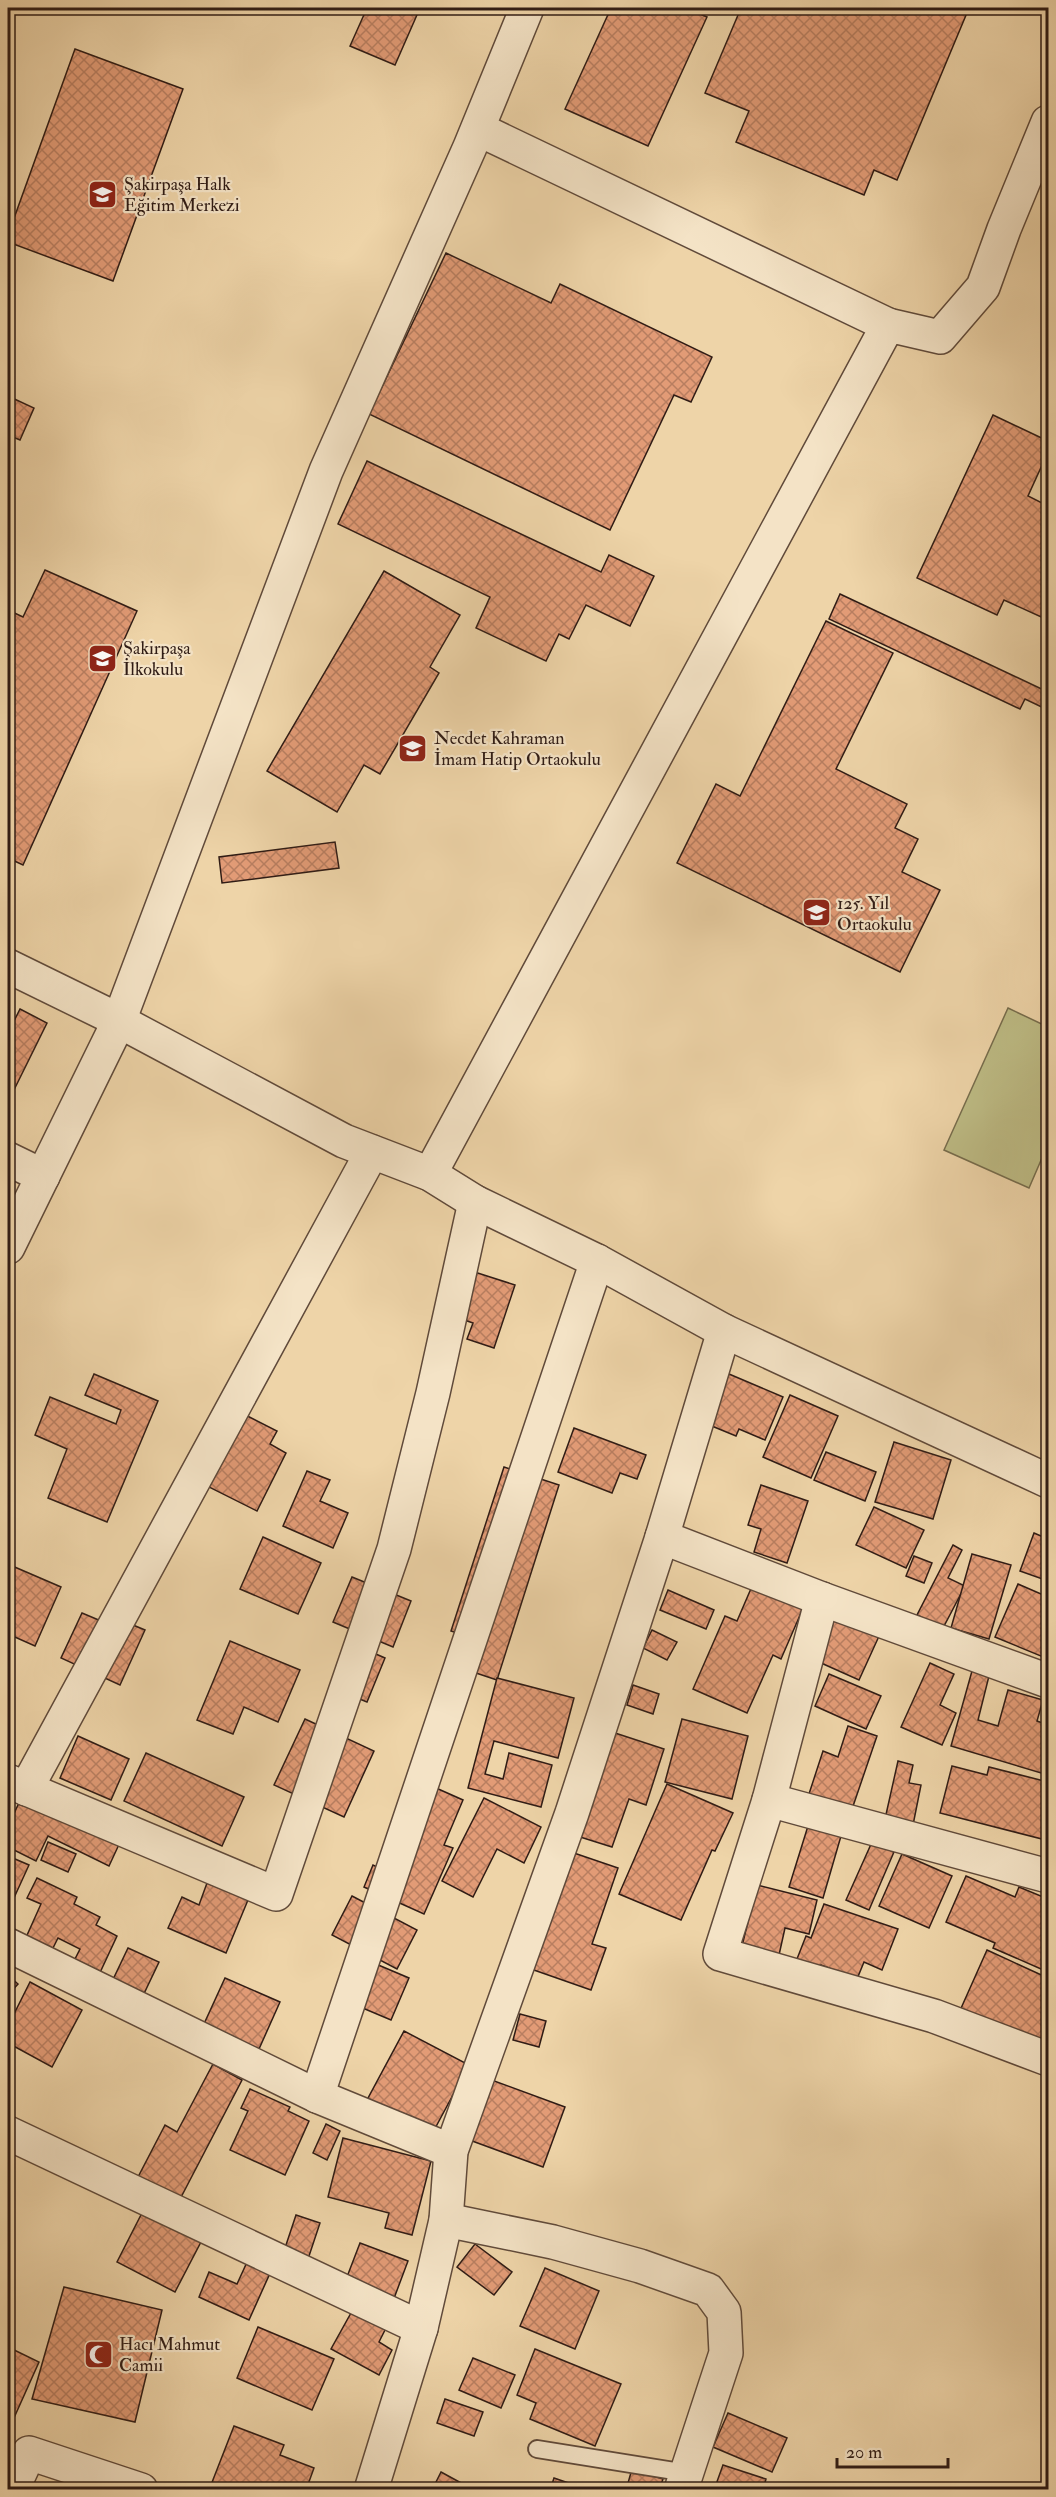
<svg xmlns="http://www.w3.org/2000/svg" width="1056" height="2497" viewBox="0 0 1056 2497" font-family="'IM FELL Double Pica',serif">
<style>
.green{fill:#bdbb84;stroke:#766c4c;stroke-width:1.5}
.building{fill:url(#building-cross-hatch);stroke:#301c15;stroke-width:1.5}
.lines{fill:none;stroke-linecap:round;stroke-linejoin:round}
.service-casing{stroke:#604a3a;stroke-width:20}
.minor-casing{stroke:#604a3a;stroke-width:36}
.service{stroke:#f4e3c6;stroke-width:16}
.minor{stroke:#f4e3c6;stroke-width:33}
.labels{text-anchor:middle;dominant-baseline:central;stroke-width:4.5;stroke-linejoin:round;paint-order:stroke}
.poi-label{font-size:18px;fill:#301c15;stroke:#f4e3c6;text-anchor:start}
</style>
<defs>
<pattern id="building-cross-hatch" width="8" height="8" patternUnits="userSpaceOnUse" patternTransform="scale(1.5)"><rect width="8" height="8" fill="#e29b76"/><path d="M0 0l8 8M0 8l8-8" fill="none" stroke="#b87e60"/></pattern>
</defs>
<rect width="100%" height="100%" fill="#eed4a8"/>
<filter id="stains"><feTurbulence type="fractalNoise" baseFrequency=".00333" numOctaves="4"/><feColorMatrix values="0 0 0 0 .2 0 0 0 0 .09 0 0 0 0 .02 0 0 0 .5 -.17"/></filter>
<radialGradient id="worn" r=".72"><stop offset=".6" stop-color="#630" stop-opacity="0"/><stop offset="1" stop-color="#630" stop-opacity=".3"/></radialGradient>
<path class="green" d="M 1008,1008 L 1048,1027 L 1048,1144 L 1029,1188 L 944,1150 Z"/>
<g class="building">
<path d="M 367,8 L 420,8 L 395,65 L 350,46 Z"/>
<path d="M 611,8 L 686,8 L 707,17 L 648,146 L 565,109 Z"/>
<path d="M 741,8 L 969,8 L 897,180 L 874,170 L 864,195 L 736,142 L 749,111 L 705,93 Z"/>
<path d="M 75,49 L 183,89 L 113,281 L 8,242 L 8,235 Z"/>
<path d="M 446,253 L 551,303 L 560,284 L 712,357 L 691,402 L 674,395 L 610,530 L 369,414 Z"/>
<path d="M 8,396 L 34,408 L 20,440 L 8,435 Z"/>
<path d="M 993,415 L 1048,441 L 1048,452 L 1028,496 L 1048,506 L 1048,620 L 1004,600 L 997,615 L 917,578 Z"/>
<path d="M 367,461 L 601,572 L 609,555 L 654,576 L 630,626 L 586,605 L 569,639 L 559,634 L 546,661 L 476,628 L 490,597 L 338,524 Z"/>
<path d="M 45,570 L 137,611 L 23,865 L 8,858 L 8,610 L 23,617 Z"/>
<path d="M 384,571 L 460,615 L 430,667 L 439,673 L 380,774 L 364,765 L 337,812 L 267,771 Z"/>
<path d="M 840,594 L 1048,692 L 1048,710 L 1025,699 L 1020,709 L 829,619 Z"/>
<path d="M 826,621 L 893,653 L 836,769 L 907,804 L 895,828 L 918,839 L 902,872 L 940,890 L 900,972 L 677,863 L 716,784 L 740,796 Z"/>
<path d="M 335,842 L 339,868 L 222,883 L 219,857 Z"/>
<path d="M 20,1009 L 47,1023 L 8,1102 L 8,1033 Z"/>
<path d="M 459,1267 L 515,1285 L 494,1348 L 467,1339 L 473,1323 L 444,1313 Z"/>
<path d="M 94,1374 L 158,1401 L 107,1522 L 48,1498 L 67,1449 L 35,1435 L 50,1397 L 116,1424 L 121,1410 L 85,1395 Z"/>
<path d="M 729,1374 L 783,1397 L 765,1440 L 739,1429 L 736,1436 L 707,1424 Z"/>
<path d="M 790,1395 L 838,1416 L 811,1478 L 763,1457 Z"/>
<path d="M 218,1401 L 277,1431 L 270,1444 L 286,1453 L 257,1511 L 181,1473 Z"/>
<path d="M 574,1428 L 646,1455 L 637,1479 L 620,1473 L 612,1493 L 558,1472 Z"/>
<path d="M 894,1442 L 951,1460 L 933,1519 L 875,1502 Z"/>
<path d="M 826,1452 L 876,1472 L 865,1501 L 814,1480 Z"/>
<path d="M 504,1467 L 559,1485 L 497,1680 L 473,1672 L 483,1641 L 451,1631 Z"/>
<path d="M 307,1471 L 330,1480 L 320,1501 L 348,1513 L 333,1548 L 283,1526 Z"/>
<path d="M 761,1485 L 808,1501 L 787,1563 L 754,1552 L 761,1529 L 748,1525 Z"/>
<path d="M 874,1507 L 924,1530 L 906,1568 L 856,1545 Z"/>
<path d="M 1034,1533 L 1048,1539 L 1048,1581 L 1020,1571 Z"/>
<path d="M 263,1537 L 321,1563 L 298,1614 L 240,1589 Z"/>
<path d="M 953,1545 L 962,1550 L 948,1578 L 965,1586 L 943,1628 L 917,1615 Z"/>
<path d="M 972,1554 L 1011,1565 L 989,1639 L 951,1628 Z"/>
<path d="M 914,1556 L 932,1563 L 924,1583 L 906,1576 Z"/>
<path d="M 10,1565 L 61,1587 L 35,1646 L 8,1634 L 8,1571 Z"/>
<path d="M 352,1577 L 411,1601 L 393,1647 L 333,1622 Z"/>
<path d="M 753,1584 L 804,1606 L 781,1659 L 773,1655 L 747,1713 L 693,1689 L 725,1616 L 737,1621 Z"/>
<path d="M 1018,1584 L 1048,1597 L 1048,1659 L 995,1637 Z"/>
<path d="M 668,1590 L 714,1610 L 706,1629 L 660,1610 Z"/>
<path d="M 831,1612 L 880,1634 L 859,1680 L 810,1658 Z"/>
<path d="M 82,1613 L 101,1621 L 104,1613 L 145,1630 L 120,1685 L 61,1658 Z"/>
<path d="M 652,1630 L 677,1642 L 667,1660 L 643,1648 Z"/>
<path d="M 230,1641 L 300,1670 L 278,1722 L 244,1707 L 233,1734 L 197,1720 Z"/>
<path d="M 348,1642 L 385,1658 L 367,1702 L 330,1687 Z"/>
<path d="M 930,1663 L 954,1674 L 940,1705 L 956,1713 L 942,1745 L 901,1727 Z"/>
<path d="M 972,1671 L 989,1676 L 978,1720 L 998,1726 L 1008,1690 L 1043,1700 L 1037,1721 L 1048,1725 L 1048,1775 L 951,1746 Z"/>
<path d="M 829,1674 L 881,1696 L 866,1729 L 815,1706 Z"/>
<path d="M 497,1678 L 574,1698 L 558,1758 L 494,1741 L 485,1774 L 503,1779 L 509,1753 L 552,1765 L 541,1807 L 468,1788 Z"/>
<path d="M 633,1685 L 659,1694 L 653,1714 L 627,1705 Z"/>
<path d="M 305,1719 L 374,1751 L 344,1817 L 274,1785 Z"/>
<path d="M 682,1719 L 748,1736 L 732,1799 L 665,1782 Z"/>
<path d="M 848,1726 L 877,1736 L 850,1815 L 807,1800 L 823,1751 L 838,1757 Z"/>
<path d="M 612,1732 L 664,1749 L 646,1805 L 629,1799 L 612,1847 L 577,1836 Z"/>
<path d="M 78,1736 L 129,1759 L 111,1800 L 60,1778 Z"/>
<path d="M 146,1753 L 244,1797 L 222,1846 L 124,1801 Z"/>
<path d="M 898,1761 L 913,1765 L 909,1783 L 921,1785 L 913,1825 L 885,1819 Z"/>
<path d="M 952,1766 L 987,1775 L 989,1767 L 1048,1782 L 1048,1816 L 1042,1839 L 940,1813 Z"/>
<path d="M 418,1780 L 463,1800 L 444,1845 L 453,1848 L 424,1914 L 364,1887 L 373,1865 L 387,1872 Z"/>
<path d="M 667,1784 L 733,1813 L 715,1851 L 712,1850 L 681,1920 L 619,1894 Z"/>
<path d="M 22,1796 L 122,1838 L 109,1866 L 48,1836 L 36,1861 L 8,1847 L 8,1827 Z"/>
<path d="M 484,1798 L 541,1827 L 524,1863 L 497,1849 L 473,1897 L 442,1881 Z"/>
<path d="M 808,1826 L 841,1836 L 823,1898 L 789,1887 Z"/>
<path d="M 48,1842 L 76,1854 L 68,1872 L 41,1860 Z"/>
<path d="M 872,1842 L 894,1852 L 869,1910 L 846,1900 Z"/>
<path d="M 571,1852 L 618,1868 L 592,1944 L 606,1948 L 591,1990 L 531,1969 Z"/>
<path d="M 902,1854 L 952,1876 L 929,1928 L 879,1906 Z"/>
<path d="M 8,1856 L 29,1865 L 8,1911 Z"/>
<path d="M 966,1876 L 1015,1897 L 1019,1887 L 1048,1899 L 1048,1972 L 993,1948 L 995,1943 L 946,1922 Z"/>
<path d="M 37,1878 L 77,1897 L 74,1904 L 100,1917 L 96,1925 L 117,1936 L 97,1979 L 71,1967 L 80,1949 L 58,1938 L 50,1954 L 24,1942 L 41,1904 L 27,1898 Z"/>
<path d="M 207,1883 L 248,1900 L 226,1953 L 168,1928 L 182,1897 L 199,1905 Z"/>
<path d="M 757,1885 L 817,1900 L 809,1934 L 785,1928 L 779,1955 L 742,1946 Z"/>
<path d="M 352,1896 L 417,1930 L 397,1969 L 332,1935 Z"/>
<path d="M 824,1904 L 898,1929 L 882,1970 L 864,1962 L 857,1979 L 821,1965 L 818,1973 L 795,1964 L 806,1936 L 811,1938 Z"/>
<path d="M 128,1948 L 159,1962 L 140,2002 L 109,1988 Z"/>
<path d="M 987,1950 L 1048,1978 L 1048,2045 L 958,2015 Z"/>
<path d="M 357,1956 L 409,1978 L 391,2020 L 339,1998 Z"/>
<path d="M 8,1975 L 18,1984 L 8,1995 Z"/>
<path d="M 225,1978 L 280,2002 L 259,2049 L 204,2024 Z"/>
<path d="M 30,1982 L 82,2010 L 52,2067 L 8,2043 L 8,2026 Z"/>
<path d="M 520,2014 L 546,2021 L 539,2047 L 513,2040 Z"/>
<path d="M 404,2031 L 469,2065 L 432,2134 L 367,2100 Z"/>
<path d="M 213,2064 L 242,2080 L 178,2203 L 136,2181 L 165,2125 L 177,2132 Z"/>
<path d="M 486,2078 L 565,2107 L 543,2167 L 464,2138 Z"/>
<path d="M 250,2089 L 290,2107 L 288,2111 L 309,2121 L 285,2175 L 230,2150 L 248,2111 L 241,2108 Z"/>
<path d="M 326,2124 L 340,2131 L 327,2160 L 313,2153 Z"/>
<path d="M 343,2138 L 431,2161 L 412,2235 L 385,2228 L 389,2213 L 328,2197 Z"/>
<path d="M 145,2207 L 203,2238 L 175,2292 L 117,2262 Z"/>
<path d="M 296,2215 L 320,2223 L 308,2259 L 284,2251 Z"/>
<path d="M 360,2243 L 408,2261 L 393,2301 L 345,2282 Z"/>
<path d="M 475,2244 L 512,2272 L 494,2295 L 457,2267 Z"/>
<path d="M 248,2260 L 271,2271 L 249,2320 L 199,2297 L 209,2272 L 237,2284 Z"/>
<path d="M 545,2268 L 599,2291 L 575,2349 L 520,2326 Z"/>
<path d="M 64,2287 L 162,2310 L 135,2422 L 32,2399 Z"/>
<path d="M 356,2304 L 389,2322 L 379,2342 L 392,2350 L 379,2375 L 331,2349 Z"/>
<path d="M 258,2327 L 334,2359 L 312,2410 L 237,2378 Z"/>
<path d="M 8,2347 L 39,2362 L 9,2429 L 8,2428 Z"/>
<path d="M 535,2349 L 621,2384 L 595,2446 L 530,2419 L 536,2403 L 517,2395 Z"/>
<path d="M 473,2358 L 515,2375 L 501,2408 L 459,2390 Z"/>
<path d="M 445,2399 L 483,2412 L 474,2436 L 437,2423 Z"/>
<path d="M 728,2413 L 787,2438 L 772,2472 L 713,2447 Z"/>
<path d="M 234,2426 L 284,2445 L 280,2455 L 314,2468 L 306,2490 L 209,2490 Z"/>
<path d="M 723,2465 L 766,2479 L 763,2490 L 714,2490 Z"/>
<path d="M 632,2469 L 663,2479 L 659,2490 L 626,2490 Z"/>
<path d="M 441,2472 L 474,2490 L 432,2490 Z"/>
<path d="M 554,2478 L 589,2490 L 550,2490 Z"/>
</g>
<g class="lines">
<defs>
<path id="service" d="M 537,2449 L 687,2473"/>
<g id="minor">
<path d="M 478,129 L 888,325"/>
<path d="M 8,966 L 104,1013 L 344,1141 L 430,1174 L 475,1202 L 597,1261 L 724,1331 L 1048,1481"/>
<path d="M 8,1159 L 43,1176"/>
<path d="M 430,1174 L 888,325 L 940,337 L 983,287 L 1004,229 L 1048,122"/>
<path d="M 8,1247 L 119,1021 L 326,471 L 470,147 L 527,8"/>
<path d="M 662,1537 L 822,1599 L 1048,1681"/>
<path d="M 822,1599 L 769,1800 L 720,1954 L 934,2016 L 1048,2059"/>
<path d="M 8,1781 L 276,1894 L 394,1549 L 433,1393 L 475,1202"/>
<path d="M 26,1789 L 372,1152"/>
<path d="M 769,1800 L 1048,1876"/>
<path d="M 8,1945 L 317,2096 L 451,2151"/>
<path d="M 317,2096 L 597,1261"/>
<path d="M 8,2133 L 421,2328"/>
<path d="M 446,2220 L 553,2242 L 640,2266 L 708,2290 L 724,2312 L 726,2353 L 681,2490"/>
<path d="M 12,2490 L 29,2453 L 141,2490"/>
<path d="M 371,2490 L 421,2328 L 446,2220 L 451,2151 L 572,1813 L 662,1537 L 724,1331"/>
</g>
</defs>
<use href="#service" class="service-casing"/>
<use href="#minor" class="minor-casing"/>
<use href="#service" class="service"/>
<use href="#minor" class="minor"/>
</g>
<defs>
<symbol id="school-square" viewBox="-11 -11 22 22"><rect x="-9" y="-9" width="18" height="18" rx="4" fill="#8f2418" stroke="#f4e3c6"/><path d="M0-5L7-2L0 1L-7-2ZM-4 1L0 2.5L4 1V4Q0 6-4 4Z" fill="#fff"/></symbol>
<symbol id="mosque-square" viewBox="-11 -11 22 22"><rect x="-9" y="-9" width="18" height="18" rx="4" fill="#8f2418" stroke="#f4e3c6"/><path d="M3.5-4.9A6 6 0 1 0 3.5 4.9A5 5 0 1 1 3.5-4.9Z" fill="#fff"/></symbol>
</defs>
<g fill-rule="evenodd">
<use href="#school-square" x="86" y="178" width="33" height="33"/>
<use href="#school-square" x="86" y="642" width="33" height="33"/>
<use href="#school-square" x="396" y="732" width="33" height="33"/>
<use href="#school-square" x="800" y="896" width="33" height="33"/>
<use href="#mosque-square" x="82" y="2338" width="33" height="33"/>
</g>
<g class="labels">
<g class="poi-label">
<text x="124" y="184">Şakirpaşa Halk<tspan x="124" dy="21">Eğitim Merkezi</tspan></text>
<text x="123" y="648">Şakirpaşa<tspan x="123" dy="21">İlkokulu</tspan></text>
<text x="434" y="738">Necdet Kahraman<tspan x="434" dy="21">İmam Hatip Ortaokulu</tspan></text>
<text x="837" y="903">125. Yıl<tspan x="837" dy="21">Ortaokulu</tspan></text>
<text x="119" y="2344">Hacı Mahmut<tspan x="119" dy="21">Camii</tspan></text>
</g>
</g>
<rect width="1056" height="2497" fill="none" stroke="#eed4a8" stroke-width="30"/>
<rect x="9" y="9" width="1038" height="2479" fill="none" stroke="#301c15" stroke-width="3"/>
<rect x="15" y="15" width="1026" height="2467" fill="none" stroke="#301c15" stroke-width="1.5"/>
<path d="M837 2458v9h111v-9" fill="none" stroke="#301c15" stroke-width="3"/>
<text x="846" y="2458" font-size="18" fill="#301c15" stroke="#f4e3c6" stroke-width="4.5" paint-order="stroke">20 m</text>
<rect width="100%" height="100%" filter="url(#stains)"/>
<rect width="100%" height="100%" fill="url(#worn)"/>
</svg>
